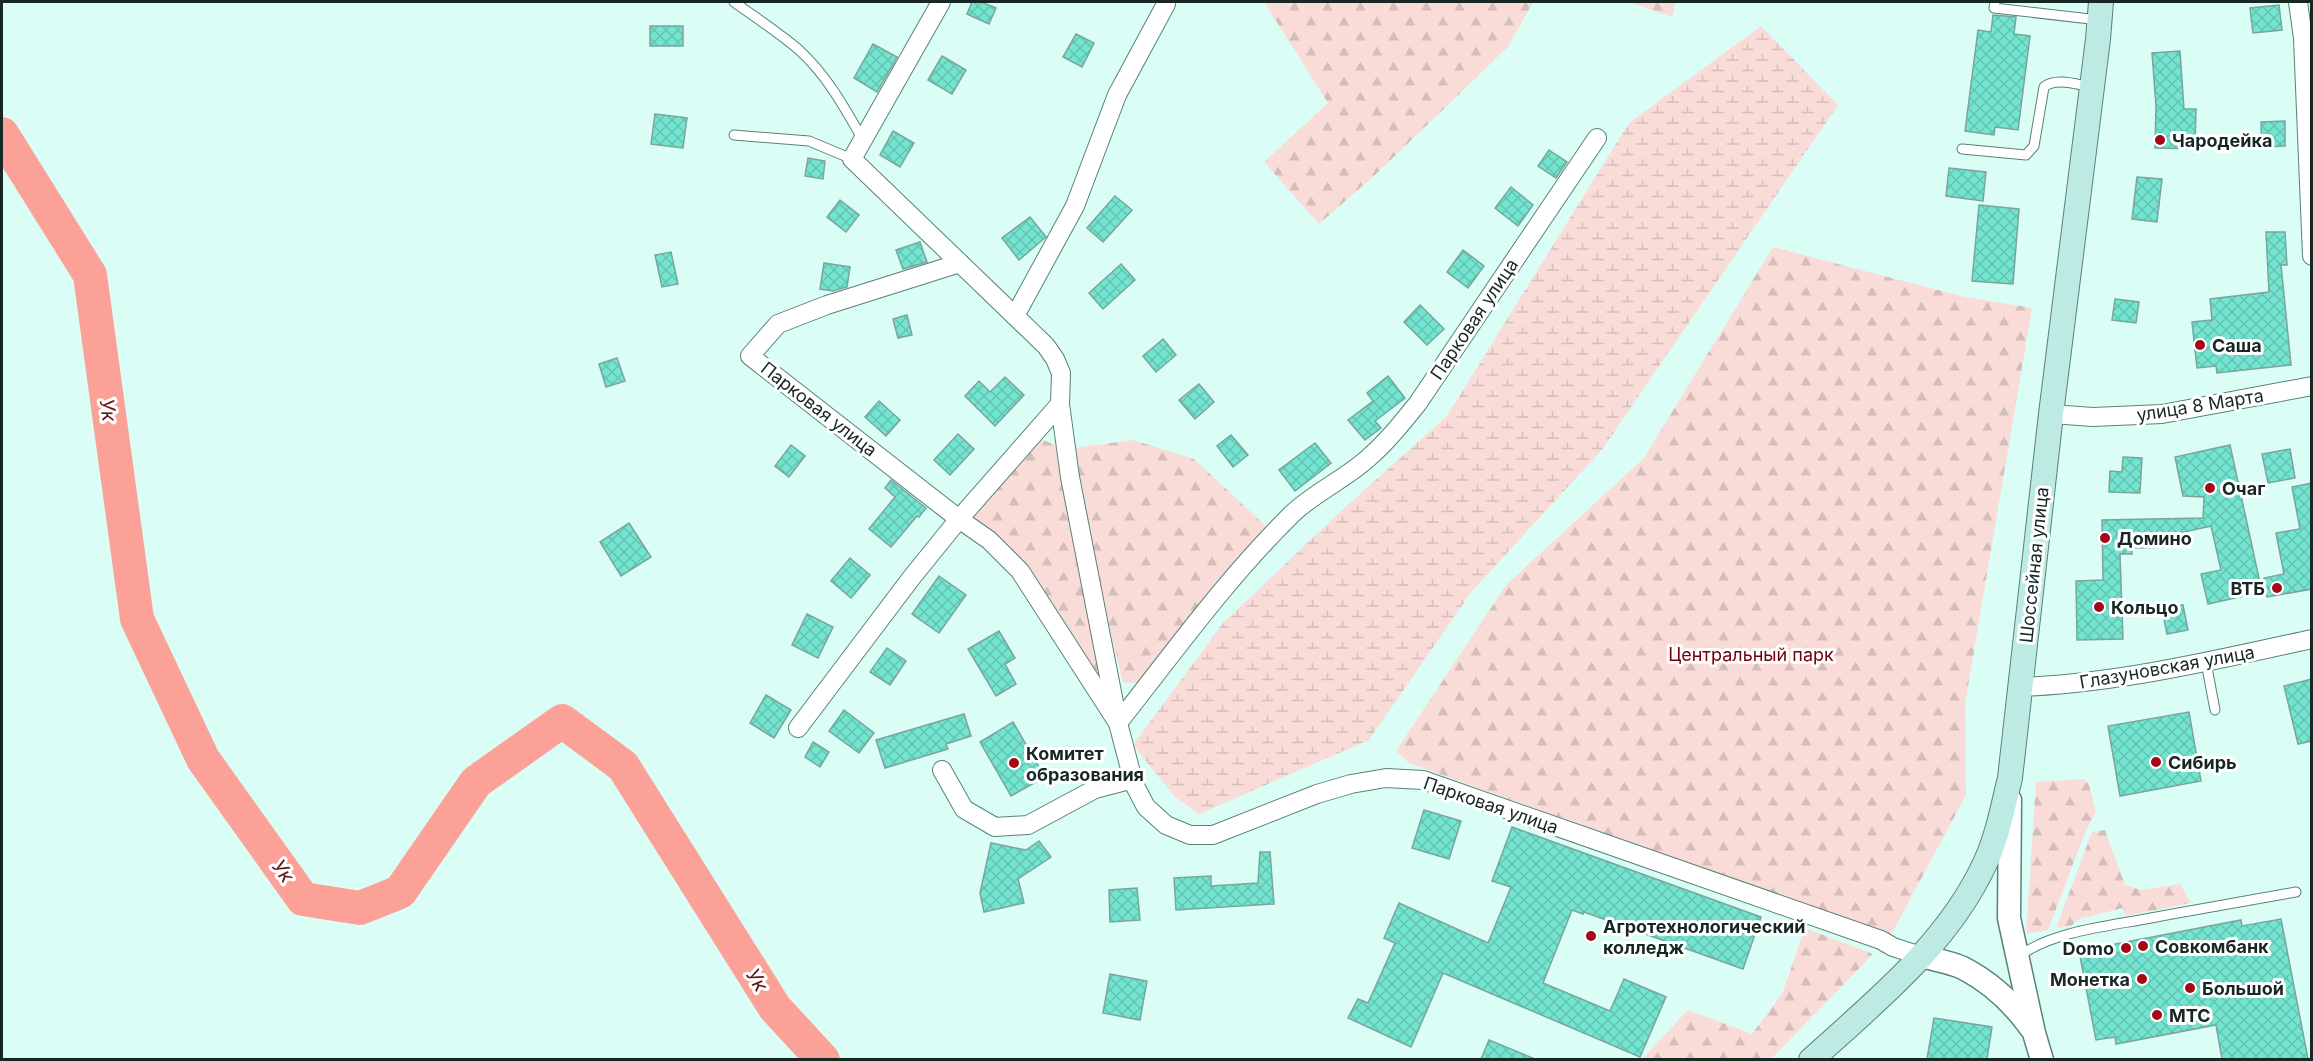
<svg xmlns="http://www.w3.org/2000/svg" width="2313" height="1061" viewBox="0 0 2313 1061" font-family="Inter,sans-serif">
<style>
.forest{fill:url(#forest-firs)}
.wetland{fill:url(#wetland-marsh)}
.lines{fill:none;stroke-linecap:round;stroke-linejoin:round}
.river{stroke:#fba198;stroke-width:34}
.building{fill:url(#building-cross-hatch);stroke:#7aa59c;stroke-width:1.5}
.service-casing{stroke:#588279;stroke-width:11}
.minor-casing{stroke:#588279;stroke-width:20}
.tertiary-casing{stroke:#588279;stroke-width:25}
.secondary-casing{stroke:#588279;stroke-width:26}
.service{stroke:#fff;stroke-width:9}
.minor{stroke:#fff;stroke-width:18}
.tertiary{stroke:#fff;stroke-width:22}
.secondary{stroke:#beeae4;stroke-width:24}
.poi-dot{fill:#a30817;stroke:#fff;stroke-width:2}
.labels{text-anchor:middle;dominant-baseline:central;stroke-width:6;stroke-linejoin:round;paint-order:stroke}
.poi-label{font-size:18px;font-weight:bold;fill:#162724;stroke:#fff;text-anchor:start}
.street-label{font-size:18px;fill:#162724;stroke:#fff}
.park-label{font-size:18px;fill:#70000b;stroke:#fff}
.water-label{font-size:20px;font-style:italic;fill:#621414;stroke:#fff}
</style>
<defs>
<pattern id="forest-firs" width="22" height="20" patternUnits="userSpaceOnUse" patternTransform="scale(1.5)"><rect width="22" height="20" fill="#f9dcd8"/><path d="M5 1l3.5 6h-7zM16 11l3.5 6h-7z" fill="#d5bdb9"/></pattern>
<pattern id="wetland-marsh" width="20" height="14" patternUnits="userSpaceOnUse" patternTransform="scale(1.5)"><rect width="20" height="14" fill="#f9dcd8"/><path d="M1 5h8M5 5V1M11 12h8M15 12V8" fill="none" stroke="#d5bdb9"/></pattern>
<pattern id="building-cross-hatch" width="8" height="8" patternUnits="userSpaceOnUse" patternTransform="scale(1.5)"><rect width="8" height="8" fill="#73e4cf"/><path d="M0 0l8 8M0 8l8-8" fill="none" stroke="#63c4b2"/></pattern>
</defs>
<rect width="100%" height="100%" fill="#dafef6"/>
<g class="forest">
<path d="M 1264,2 L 1533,2 L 1508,47 L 1375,175 L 1319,224 L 1264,162 L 1328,103 Z"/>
<path d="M 1629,2 L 1676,2 L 1672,17 Z"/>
<path d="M 1773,247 L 1961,296 L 2032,308 L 1965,704 L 1966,795 L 1892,933 L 1882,934 L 1409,763 L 1396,751 L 1507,584 L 1644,458 Z"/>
<path d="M 1040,439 L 1059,446 L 1102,682 L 968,517 Z"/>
<path d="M 1133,440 L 1194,459 L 1269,529 L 1215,583 L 1145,682 L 1123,683 L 1091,548 L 1074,448 Z"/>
<path d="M 2084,779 L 2089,785 L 2096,812 L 2086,830 L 2048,930 L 2026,934 L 2036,782 Z"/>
<path d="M 2105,830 L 2125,885 L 2141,890 L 2180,884 L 2191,903 L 2125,916 L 2123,908 L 2079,919 L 2071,926 L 2056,928 L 2092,832 Z"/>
<path d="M 1805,928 L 1873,954 L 1771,1059 L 1642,1059 L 1688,1010 L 1752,1034 L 1782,994 Z"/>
</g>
<path class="wetland" d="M 1761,26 L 1838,105 L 1601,451 L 1472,591 L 1369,740 L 1199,814 L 1175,797 L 1133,745 L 1223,623 L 1341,511 L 1447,416 L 1629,123 Z"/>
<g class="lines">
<path class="river" d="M 2,134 L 90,275 L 137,619 L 203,759 L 303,899 L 360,908 L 400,892 L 476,782 L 562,721 L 623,766 L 775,1008 L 823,1060"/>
</g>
<g class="building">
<path d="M 972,2 L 981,2 L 996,8 L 989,24 L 967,14 Z"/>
<path d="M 2279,5 L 2282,30 L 2253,33 L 2250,8 Z"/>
<path d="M 1993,15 L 2016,17 L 2014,34 L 2030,36 L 2018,130 L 1995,127 L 1994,135 L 1965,131 L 1978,30 L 1991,32 Z"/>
<rect x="650" y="26" width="33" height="20"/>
<path d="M 1076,34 L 1094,43 L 1082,67 L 1063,57 Z"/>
<path d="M 873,44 L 897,57 L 877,92 L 854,78 Z"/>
<path d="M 2180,51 L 2184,109 L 2196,109 L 2195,149 L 2155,148 L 2156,106 L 2152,53 Z"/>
<path d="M 942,56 L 966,70 L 952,94 L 928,80 Z"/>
<path d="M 655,114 L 687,118 L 683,148 L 651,144 Z"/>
<path d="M 2285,121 L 2285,146 L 2262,147 L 2261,122 Z"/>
<path d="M 893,131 L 914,143 L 900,167 L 880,155 Z"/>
<path d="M 1549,150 L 1567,162 L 1556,178 L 1538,166 Z"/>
<path d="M 808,158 L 825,161 L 823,179 L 805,176 Z"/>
<path d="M 1949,168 L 1986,172 L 1983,201 L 1946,196 Z"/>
<path d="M 2137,177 L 2162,179 L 2157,222 L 2132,219 Z"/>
<path d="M 1511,187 L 1533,205 L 1518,226 L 1495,208 Z"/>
<path d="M 1115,196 L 1132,210 L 1103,242 L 1087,228 Z"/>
<path d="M 840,200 L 859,215 L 846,232 L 827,217 Z"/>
<path d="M 1979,205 L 2019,209 L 2013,284 L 1972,281 Z"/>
<path d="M 1030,217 L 1046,237 L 1019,260 L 1002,238 Z"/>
<path d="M 2266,232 L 2285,232 L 2287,265 L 2281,265 L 2291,365 L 2217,373 L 2216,366 L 2197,368 L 2192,322 L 2212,320 L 2210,299 L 2269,292 Z"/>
<path d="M 920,242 L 927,262 L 903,269 L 896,250 Z"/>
<path d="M 1463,250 L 1484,266 L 1468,288 L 1447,272 Z"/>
<path d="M 671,252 L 678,284 L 662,287 L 655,255 Z"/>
<path d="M 824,263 L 850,267 L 847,287 L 833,291 L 820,289 Z"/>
<path d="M 1121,264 L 1135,280 L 1103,309 L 1089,293 Z"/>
<path d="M 2115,299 L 2139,302 L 2136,323 L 2112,320 Z"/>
<path d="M 1420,305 L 1444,329 L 1427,345 L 1404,322 Z"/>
<path d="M 907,315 L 912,335 L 898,338 L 893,319 Z"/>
<path d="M 1163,339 L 1176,355 L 1156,372 L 1143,356 Z"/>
<path d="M 617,358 L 625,381 L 606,387 L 599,364 Z"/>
<path d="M 1388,376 L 1405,398 L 1375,421 L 1381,428 L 1365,440 L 1348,420 L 1373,401 L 1367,393 Z"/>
<path d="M 1005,377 L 1024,395 L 995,426 L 965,396 L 979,381 L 990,392 Z"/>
<path d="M 1199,384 L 1214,402 L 1195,419 L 1179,400 Z"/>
<path d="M 879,401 L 900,420 L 886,436 L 865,417 Z"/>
<path d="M 958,434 L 974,449 L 950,475 L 934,460 Z"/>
<path d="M 1231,435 L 1248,455 L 1233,467 L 1217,446 Z"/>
<path d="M 1315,443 L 1331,463 L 1295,491 L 1279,470 Z"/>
<path d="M 791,445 L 805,456 L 789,477 L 775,466 Z"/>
<path d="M 2230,445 L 2262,592 L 2208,604 L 2201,574 L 2221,570 L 2211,526 L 2171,535 L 2171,547 L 2132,548 L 2132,554 L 2120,554 L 2123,639 L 2077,640 L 2076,581 L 2103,580 L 2102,520 L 2203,518 L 2204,497 L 2183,496 L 2175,457 Z"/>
<path d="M 2290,449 L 2295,478 L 2268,483 L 2262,454 Z"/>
<path d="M 2123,457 L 2142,458 L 2140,493 L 2109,492 L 2110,471 L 2122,472 Z"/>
<path d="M 891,480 L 926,508 L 919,517 L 917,516 L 891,547 L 869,529 L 895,497 L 885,488 Z"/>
<path d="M 2312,483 L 2312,589 L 2267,597 L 2264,578 L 2284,574 L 2276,533 L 2300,529 L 2292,487 Z"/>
<path d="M 629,523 L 651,557 L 621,576 L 600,542 Z"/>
<path d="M 850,558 L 870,575 L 851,598 L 831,581 Z"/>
<path d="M 939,576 L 966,595 L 939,633 L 912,614 Z"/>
<path d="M 2183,605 L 2188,630 L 2167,634 L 2162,609 Z"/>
<path d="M 807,614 L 833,627 L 818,658 L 792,645 Z"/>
<path d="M 999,631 L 1015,658 L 1005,664 L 1016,684 L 996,696 L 968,649 Z"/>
<path d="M 887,648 L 906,661 L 890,685 L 870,672 Z"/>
<path d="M 2312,679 L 2312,741 L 2298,744 L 2284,686 Z"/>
<path d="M 766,695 L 791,710 L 774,738 L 750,723 Z"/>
<path d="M 844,710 L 874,733 L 859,753 L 829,731 Z"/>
<path d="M 2189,712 L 2201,781 L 2120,796 L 2108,726 Z"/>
<path d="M 964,714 L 971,736 L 946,744 L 948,749 L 885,768 L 876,740 Z"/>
<path d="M 1013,722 L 1045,777 L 1011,796 L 980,742 Z"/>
<path d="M 813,742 L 829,752 L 820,767 L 805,757 Z"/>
<path d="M 1424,810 L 1461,821 L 1449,859 L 1412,848 Z"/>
<path d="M 1512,827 L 1761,917 L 1743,969 L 1584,912 L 1583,914 L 1572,910 L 1543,983 L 1610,1011 L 1624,979 L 1666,997 L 1640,1057 L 1443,973 L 1411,1047 L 1348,1018 L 1358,999 L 1368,1003 L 1395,943 L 1384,938 L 1399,903 L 1488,943 L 1511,887 L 1492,881 Z"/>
<path d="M 1039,841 L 1051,857 L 1018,879 L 1024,903 L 984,912 L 980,893 L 991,843 L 1026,850 Z"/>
<path d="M 1260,852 L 1270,852 L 1274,904 L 1176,910 L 1174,878 L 1211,876 L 1211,886 L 1258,883 Z"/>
<path d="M 1137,888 L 1140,920 L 1110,922 L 1109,890 Z"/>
<path d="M 2281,919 L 2308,1059 L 2222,1059 L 2216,1025 L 2116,1044 L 2115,1037 L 2096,1040 L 2079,951 L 2241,920 L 2242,926 Z"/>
<path d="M 1110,974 L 1147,981 L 1140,1020 L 1103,1013 Z"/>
<path d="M 1934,1018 L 1992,1027 L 1987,1059 L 1927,1059 Z"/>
<path d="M 1489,1040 L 1535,1059 L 1481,1059 Z"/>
</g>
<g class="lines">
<defs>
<g id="service">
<path d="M 734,2 C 755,17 778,32 798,49 C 826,74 845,108 863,140"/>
<path d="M 1995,2 L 1994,8 L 2099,20"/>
<path d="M 734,135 L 809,141 L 852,159"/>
<path d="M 1962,149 L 2026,155 L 2034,146 L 2044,87 C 2056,77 2078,85 2092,87"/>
<path d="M 2206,662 L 2215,710"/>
<path d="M 2019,956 C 2054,931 2109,926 2151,918 C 2199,909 2247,901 2296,892"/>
</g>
<g id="minor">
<path d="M 941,2 L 852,159 L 1046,346 L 1055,359 L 1061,373 L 1060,404 L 1070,477 L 1118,723 L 1134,784 L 1146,807 L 1166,825 L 1190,835 L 1213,835 L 1317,794 L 1351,784 L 1386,778 L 1423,780 L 1881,940 L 1893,947 L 1921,956"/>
<path d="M 2298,2 L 2303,38 L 2312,256"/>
<path d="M 960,263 L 827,305 L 778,324 L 750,356 L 959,519 L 989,540 L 1020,571 L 1118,723 C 1174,652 1227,578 1292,514 C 1314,493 1343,480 1366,460 C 1386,443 1402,423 1418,403 L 1597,138"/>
<path d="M 1015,316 L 1075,206 L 1117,95 L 1166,4"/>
<path d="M 2051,414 L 2093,417 L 2162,414 L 2312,386"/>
<path d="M 2021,687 C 2119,683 2216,660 2312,639"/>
<path d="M 798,728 L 912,577 L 959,519 L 1060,404"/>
<path d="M 942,770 L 964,809 L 995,827 L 1028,825 L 1095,789 L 1133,779"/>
</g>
<g id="tertiary">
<path d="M 2010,800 L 2009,918 L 2034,1033 L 2042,1060"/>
<path d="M 1921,956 C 1935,960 1950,962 1963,968 C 1990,982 2012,1002 2030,1027"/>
</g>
<path id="secondary" d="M 1811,1060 C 1876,1001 1949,943 1986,861 C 1998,835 2003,806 2010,778 L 2051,414 L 2098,39 L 2101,2"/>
</defs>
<use href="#service" class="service-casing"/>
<use href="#minor" class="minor-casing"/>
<use href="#tertiary" class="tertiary-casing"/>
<use href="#secondary" class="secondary-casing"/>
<use href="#service" class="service"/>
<use href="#minor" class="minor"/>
<use href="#tertiary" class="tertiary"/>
<use href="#secondary" class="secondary"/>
</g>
<g class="poi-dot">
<circle cx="2160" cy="140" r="6"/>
<circle cx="2200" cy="345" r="6"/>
<circle cx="2210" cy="488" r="6"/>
<circle cx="2105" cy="538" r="6"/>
<circle cx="2277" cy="588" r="6"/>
<circle cx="2099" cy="607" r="6"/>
<circle cx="2156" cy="762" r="6"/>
<circle cx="1014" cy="763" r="6"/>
<circle cx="1591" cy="936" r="6"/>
<circle cx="2143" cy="946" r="6"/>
<circle cx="2126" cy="948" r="6"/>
<circle cx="2142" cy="979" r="6"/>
<circle cx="2190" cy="988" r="6"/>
<circle cx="2157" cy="1015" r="6"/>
</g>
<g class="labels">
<g class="poi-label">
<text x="2172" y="140">Чародейка</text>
<text x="2212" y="345">Саша</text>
<text x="2222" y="488">Очаг</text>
<text x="2117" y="538">Домино</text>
<text x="2265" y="588" text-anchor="end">ВТБ</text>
<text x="2111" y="607">Кольцо</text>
<text x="1026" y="753">Комитет<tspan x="1026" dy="21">образования</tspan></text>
<text x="2168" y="762">Сибирь</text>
<text x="1603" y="926">Агротехнологический<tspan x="1603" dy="21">колледж</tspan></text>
<text x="2155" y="946">Совкомбанк</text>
<text x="2114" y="948" text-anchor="end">Domo</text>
<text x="2130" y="979" text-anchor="end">Монетка</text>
<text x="2202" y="988">Большой</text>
<text x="2169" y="1015">МТС</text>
</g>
<g class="street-label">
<text transform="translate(1474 319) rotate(-56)">Парковая улица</text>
<text transform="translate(2200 405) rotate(-9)">улица 8 Марта</text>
<text transform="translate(819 409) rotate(38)">Парковая улица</text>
<text transform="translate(2034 565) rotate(-84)">Шоссейная улица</text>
<text transform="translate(2167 667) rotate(-10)">Глазуновская улица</text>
<text transform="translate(1491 805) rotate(19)">Парковая улица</text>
</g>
<g class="park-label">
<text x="1751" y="654">Центральный парк</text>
</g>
<g class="water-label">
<text transform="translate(108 410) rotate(82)">Ук</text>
<text transform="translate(283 871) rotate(54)">Ук</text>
<text transform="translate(757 980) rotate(58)">Ук</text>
</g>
</g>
<rect width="2313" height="1061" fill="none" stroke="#162724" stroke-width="6"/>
</svg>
